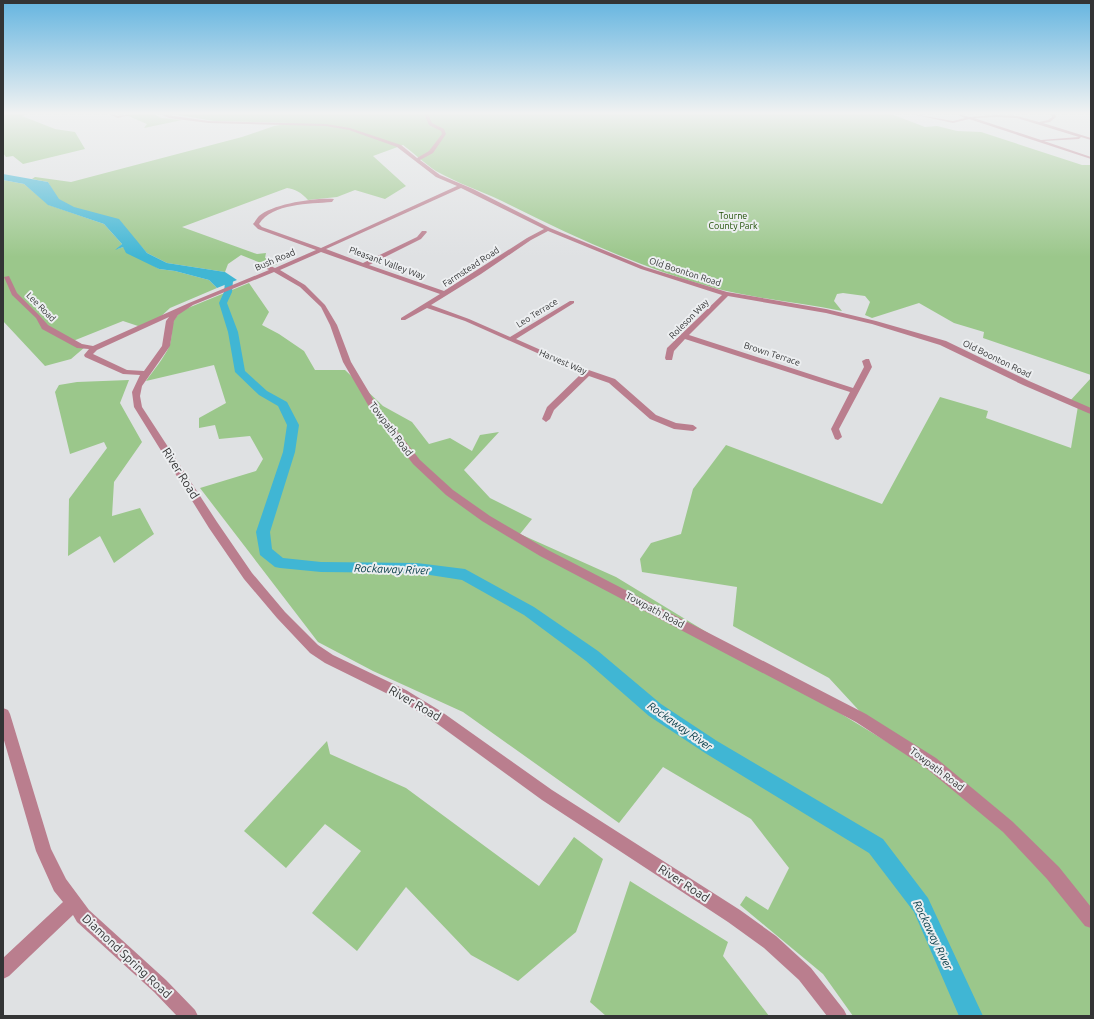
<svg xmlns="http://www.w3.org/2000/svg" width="1094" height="1019" viewBox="0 0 1094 1019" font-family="Ubuntu,sans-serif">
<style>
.green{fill:#9bc78b}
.water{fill:#40b6d4}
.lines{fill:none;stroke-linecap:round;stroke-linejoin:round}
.river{fill:#40b6d4;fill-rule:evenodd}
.minor{fill:#ba7e8e;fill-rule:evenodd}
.labels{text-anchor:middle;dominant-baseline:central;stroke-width:4;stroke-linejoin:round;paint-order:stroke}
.far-park-label{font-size:9px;fill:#1c4c00;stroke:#eceef0}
.far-street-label{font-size:9px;fill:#333435;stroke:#eceef0}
.street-label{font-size:10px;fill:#333435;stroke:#eceef0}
.water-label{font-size:11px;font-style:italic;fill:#003844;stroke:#eceef0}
.near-street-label{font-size:12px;fill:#333435;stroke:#eceef0}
</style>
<rect width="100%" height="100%" fill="#dfe1e3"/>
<g class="green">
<path d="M 3,114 L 28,114 L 22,116 L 55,129 L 75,132 L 85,149 L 23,164 L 13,156 L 6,157 L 3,153 Z"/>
<path d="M 132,114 L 154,114 L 161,118 L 182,120 L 144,128 L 147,124 L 126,115 Z"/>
<path d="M 172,114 L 891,114 L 925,127 L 937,126 L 957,131 L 981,132 L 1082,165 L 1091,165 L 1091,375 L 983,338 L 984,332 L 954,323 L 919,303 L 872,318 L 865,315 L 870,302 L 865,296 L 843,293 L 837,294 L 834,301 L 842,311 C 799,302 754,299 711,287 C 638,267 570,235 502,201 C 481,191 457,183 436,171 C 425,164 414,153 403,145 L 373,156 L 406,186 L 385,199 L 355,190 L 337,197 L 308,200 C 301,192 295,189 287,188 L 182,227 L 257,254 L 266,253 L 265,258 L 279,263 L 271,267 L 241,255 L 228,264 L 225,272 L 167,263 L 147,253 L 139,244 L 118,228 L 59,202 L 48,182 L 32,179 L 35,177 L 71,182 L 242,137 L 274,126 L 293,123 L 214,121 Z"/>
<path d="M 3,180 L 24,184 L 49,205 L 104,224 L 122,244 L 117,249 L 123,247 L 159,269 L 175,271 L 209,280 L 217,288 L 170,308 L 157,320 L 141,327 L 123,321 L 73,341 L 85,347 L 71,359 L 45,366 L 3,321 Z"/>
<path d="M 249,283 L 269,312 L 262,325 L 279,334 L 304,351 L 315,370 L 345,370 L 383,406 L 412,422 L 429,444 L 450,438 L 472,451 L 480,435 L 499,432 L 464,470 L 490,498 L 532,519 L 520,534 L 616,577 L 889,743 L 829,678 L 733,626 L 737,587 L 642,572 L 640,559 L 651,543 L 681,534 L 693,489 L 726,445 L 882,504 L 940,397 L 988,411 L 986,418 L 1071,448 L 1078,406 L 1069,402 L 1091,378 L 1091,1016 L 853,1016 L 823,974 L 740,905 L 746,896 L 768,910 L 789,868 L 751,819 L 663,767 L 619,823 L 463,712 L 373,671 L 318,642 L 200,488 L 256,471 L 263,459 L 250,436 L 219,439 L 215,425 L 199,428 L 199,418 L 226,403 L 214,365 L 146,381 C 154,370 163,359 169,347 C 175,333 166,324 183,310 Z"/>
<path d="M 129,380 L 120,403 L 142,442 L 114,482 L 112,516 L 140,508 L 154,534 L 114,563 L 100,536 L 68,556 L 69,499 L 107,448 L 104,442 L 70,454 L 55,392 L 59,385 L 77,382 Z"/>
<path d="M 327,741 L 330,754 L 406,788 L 539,886 L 574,837 L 603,859 L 576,932 L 518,981 L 471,955 L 406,887 L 357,951 L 312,913 L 361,851 L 325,824 L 286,868 L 244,831 Z"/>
<path d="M 630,881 L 728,942 L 723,956 L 769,1016 L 606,1016 L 590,1002 Z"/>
</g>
<path class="water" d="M 3,174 L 48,182 L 59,199 L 74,207 L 119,219 L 147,253 L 167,263 L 225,272 L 237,280 L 217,288 L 209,280 L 175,271 L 159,269 L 126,253 L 123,247 L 115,250 L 122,244 L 104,224 L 48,205 L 24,184 L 3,180 Z"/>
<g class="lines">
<path class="river" d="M 211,273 L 217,273 L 233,281 L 232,292 L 227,303 L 238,332 L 245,371 L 267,391 L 287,402 L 299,425 L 295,452 L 270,532 L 272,549 L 283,558 L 321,562 L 417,563 L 465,569 L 534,607 L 598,651 L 661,704 L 717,741 L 883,839 L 928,898 L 983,1016 L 959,1016 L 914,912 L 869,853 L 705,753 L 649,716 L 586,661 L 524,615 L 462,580 L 417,573 L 321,572 L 280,568 L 275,567 L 260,555 L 256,532 L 283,452 L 287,425 L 278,406 L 259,395 L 235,372 L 228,332 L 219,303 L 224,292 L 225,282 L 211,277 Z"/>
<g class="minor">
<path d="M 109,114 L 118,116 L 134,114 L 118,118 Z"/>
<path d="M 160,114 L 209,121 L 326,124 L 350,128 L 401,145 L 417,158 L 429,151 L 442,134 L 441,131 L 429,125 L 424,114 L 428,114 L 432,123 L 444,129 L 446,134 L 433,153 L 420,160 L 440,175 L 473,189 L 550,228 L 645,267 L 727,292 L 826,309 L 876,321 L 946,341 L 1029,381 L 1091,408 L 1091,414 L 1088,413 L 1023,385 L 940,345 L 872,324 L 826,313 L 728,296 L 689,335 L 853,388 L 864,367 L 862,361 L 866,359 L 869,359 L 872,367 L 839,429 L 842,437 L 838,440 L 835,439 L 831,429 L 850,392 L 685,339 L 674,351 L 672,360 L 666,360 L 665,358 L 667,348 L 722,295 L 641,269 L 548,231 L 531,240 L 481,274 L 431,305 L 469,319 L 510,337 L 570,301 L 574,301 L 574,303 L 516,339 L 577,366 L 615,379 L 656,415 L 676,423 L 693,425 L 697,428 L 693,431 L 674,429 L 650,419 L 609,383 L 589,376 L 554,410 L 550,419 L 546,422 L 542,419 L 547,407 L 582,373 L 465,321 L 427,308 L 405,320 L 401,320 L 401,318 L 440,294 L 321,252 L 280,270 L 305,285 L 325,305 L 337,325 L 351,362 L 376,404 L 420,460 L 453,490 L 490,516 L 548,550 L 866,714 L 936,758 L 1013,822 L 1059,867 L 1091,907 L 1091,928 L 1085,926 L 1047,879 L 1003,832 L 926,768 L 856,722 L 540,556 L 482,521 L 446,495 L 413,464 L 368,405 L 343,362 L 330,325 L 321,307 L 300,287 L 274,272 L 193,305 L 178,315 L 174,321 L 170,346 L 142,386 L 140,396 L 142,407 L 217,522 L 252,573 L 285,612 L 318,645 L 333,655 L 406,690 L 442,712 L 552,790 L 740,910 L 776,936 L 811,968 L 844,1010 L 847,1016 L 827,1016 L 799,980 L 764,948 L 728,922 L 542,800 L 432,720 L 396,698 L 325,663 L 310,653 L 277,618 L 244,579 L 209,528 L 134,407 L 132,392 L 140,375 L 123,374 L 85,357 L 84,355 L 89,349 L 77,348 L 42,329 L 36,318 L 12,295 L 4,277 L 9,276 L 17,293 L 40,316 L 48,325 L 82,344 L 93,346 L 189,303 L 269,270 L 259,265 L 259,263 L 263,263 L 275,268 L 316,250 L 258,229 L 253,224 C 255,222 257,218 259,216 C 272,204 317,197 334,199 L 332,202 C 309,204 273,203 259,224 L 262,227 L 321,248 L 457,186 L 436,177 L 397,147 L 349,130 L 326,126 L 209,123 L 169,118 ZM 461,188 L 544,229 L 527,238 L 444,291 L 369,265 L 421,239 L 427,232 L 426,231 L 422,231 L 417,237 L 363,263 L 326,249 ZM 169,317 L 166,321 L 162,346 L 144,371 L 127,370 L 93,354 L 97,350 Z"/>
<path d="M 912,114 L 953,121 L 965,118 L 956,114 L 970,117 L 996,115 L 1017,116 L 1039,122 L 1048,120 L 1052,117 L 1051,114 L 1055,114 L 1056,117 L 1050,122 L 1043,123 L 1091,138 L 1091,140 L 1081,137 L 1079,139 L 1044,141 L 1091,157 L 1091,159 L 969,119 L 953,123 ZM 996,117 L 1017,118 L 1079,137 L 1041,140 L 974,118 Z"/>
<path d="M 3,708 L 8,710 L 10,714 L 51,849 L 66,879 L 89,910 L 166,980 L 195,1010 L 198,1016 L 177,1016 L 154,992 L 77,922 L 73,915 L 9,976 L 3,979 L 3,958 L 63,902 L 54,891 L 36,851 L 3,737 Z"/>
</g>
</g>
<linearGradient id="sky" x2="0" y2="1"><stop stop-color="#65b5e0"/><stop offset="0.44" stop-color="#f1f2f2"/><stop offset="1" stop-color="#f1f2f2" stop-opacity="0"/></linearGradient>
<rect width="1094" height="257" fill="url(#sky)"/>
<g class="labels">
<g class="far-park-label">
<text x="733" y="216">Tourne<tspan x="733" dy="10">County Park</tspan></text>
</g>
<g class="far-street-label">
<text transform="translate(275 260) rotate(-23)">Bush Road</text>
<text transform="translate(387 263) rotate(20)">Pleasant Valley Way</text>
<text transform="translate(471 267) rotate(-33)">Farmstead Road</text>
<text transform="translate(685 272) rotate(18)">Old Boonton Road</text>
<text transform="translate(41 307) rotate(45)">Lee Road</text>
<text transform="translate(537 313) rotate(-32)">Leo Terrace</text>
<text transform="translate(689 319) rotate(-45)">Roleson Way</text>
<text transform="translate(772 354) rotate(18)">Brown Terrace</text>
<text transform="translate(997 359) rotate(26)">Old Boonton Road</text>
<text transform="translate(563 362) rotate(23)">Harvest Way</text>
</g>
<g class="street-label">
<text transform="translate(391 429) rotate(53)">Towpath Road</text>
<text transform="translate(655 610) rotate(28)">Towpath Road</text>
<text transform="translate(937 769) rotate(37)">Towpath Road</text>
</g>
<g class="water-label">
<text transform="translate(392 569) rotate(2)">Rockaway River</text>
<text transform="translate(680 726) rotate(35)">Rockaway River</text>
<text transform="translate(933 935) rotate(64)">Rockaway River</text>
</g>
<g class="near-street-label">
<text transform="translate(181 473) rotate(58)">River Road</text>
<text transform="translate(415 703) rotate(30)">River Road</text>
<text transform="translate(684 883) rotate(33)">River Road</text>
<text transform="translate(127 956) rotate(43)">Diamond Spring Road</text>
</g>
</g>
<rect width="1094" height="1019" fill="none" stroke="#333435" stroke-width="8"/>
</svg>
